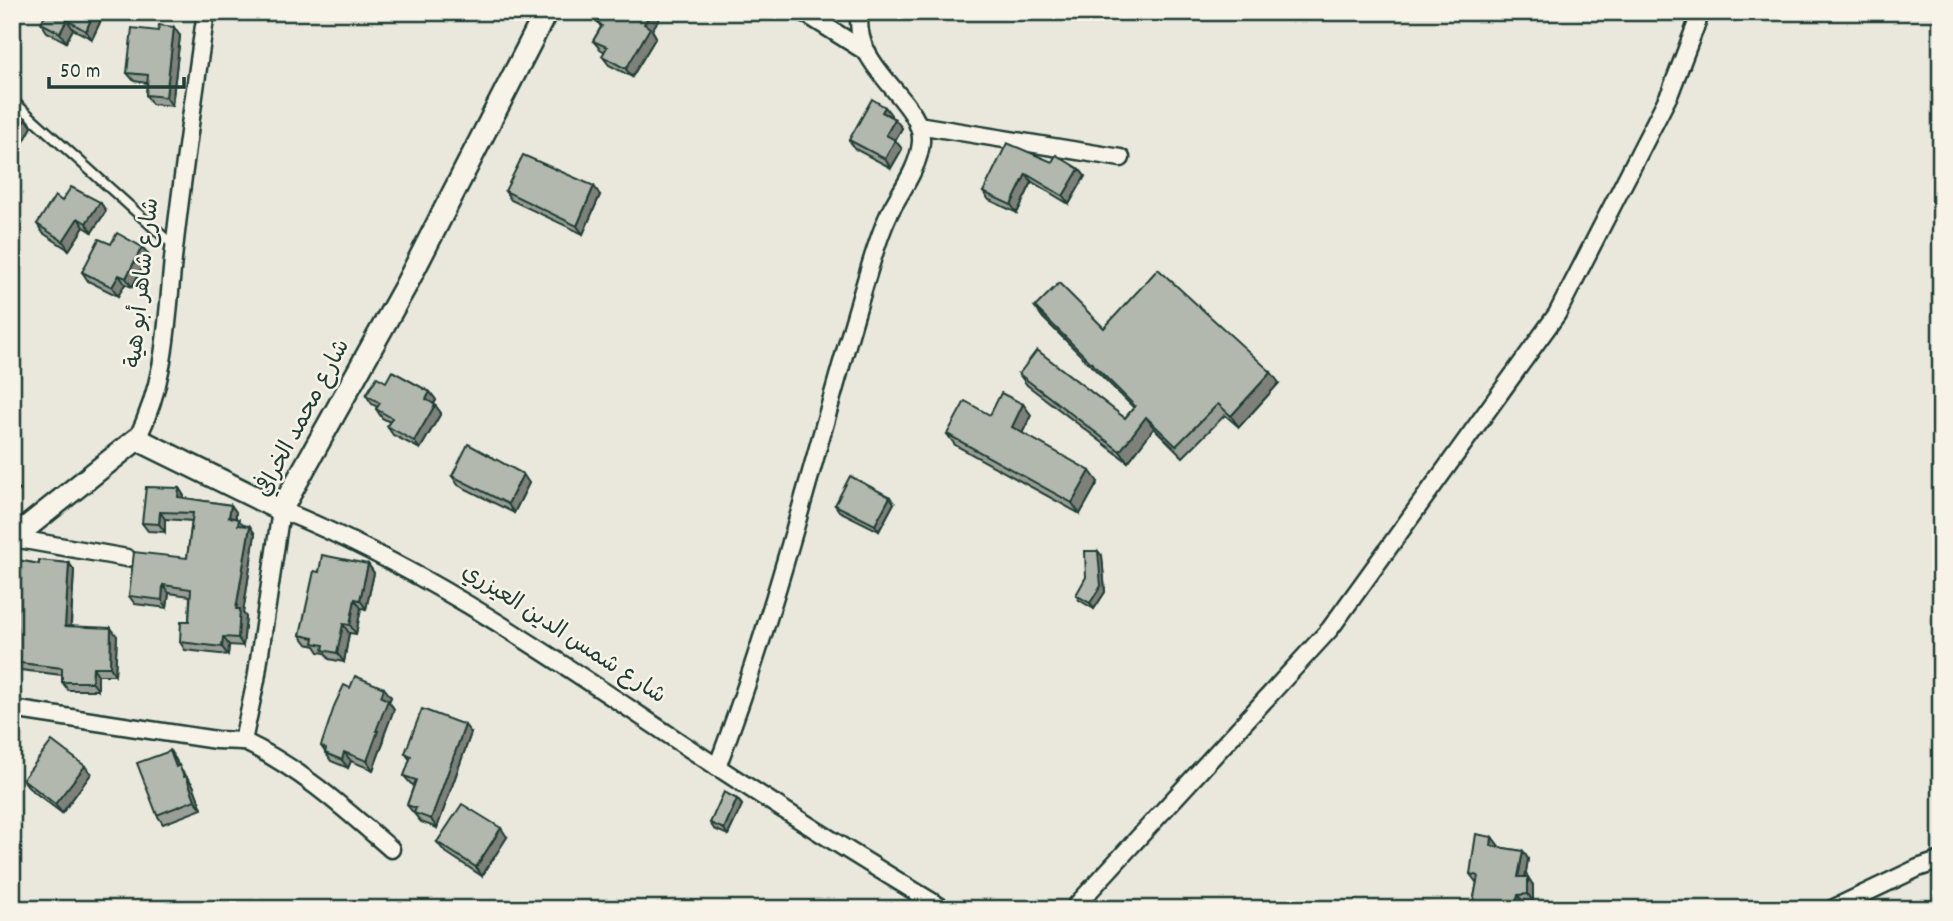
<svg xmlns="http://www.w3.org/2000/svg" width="1953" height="921" viewBox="0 0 1953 921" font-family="Dekko,'Playpen Sans Arabic',sans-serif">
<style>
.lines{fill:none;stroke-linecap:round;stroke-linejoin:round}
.lane-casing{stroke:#1f3d34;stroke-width:13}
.street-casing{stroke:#1f3d34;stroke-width:21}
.secondary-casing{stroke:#1f3d34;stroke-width:26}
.lane{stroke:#f7f3e8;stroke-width:8}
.street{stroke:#f7f3e8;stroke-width:16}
.secondary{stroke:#f7f3e8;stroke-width:21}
.wall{fill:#999e96;stroke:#1f3d34;stroke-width:2}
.shaded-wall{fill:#7d817a;stroke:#1f3d34;stroke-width:2}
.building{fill:#b2b8ae;stroke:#1f3d34;stroke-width:2}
.labels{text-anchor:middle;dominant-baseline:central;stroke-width:5;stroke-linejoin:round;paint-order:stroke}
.street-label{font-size:23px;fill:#1f3d34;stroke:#f7f3e8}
</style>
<rect width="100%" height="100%" fill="#eae8dd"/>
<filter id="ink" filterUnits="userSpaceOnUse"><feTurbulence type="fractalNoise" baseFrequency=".0143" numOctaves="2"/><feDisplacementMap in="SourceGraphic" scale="14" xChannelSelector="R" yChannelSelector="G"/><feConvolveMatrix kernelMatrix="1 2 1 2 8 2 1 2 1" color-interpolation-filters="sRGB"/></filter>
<g filter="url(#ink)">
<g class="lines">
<defs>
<path id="lane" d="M 12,100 L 174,246"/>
<g id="street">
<path d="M 803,12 L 868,53"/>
<path d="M 918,125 L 1121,158"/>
<path d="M 137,439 C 170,371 166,314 175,241 C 184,164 195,88 206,12"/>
<path d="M 13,538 L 127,558"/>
<path d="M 12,709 L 216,740 L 243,741 L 256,680 L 281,510 C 420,566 542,650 666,733 C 757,794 850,852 944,909"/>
<path d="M 243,741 C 300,768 344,808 391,849"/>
<path d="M 717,767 C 778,608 817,443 866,280 C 873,257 880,231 891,210 C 902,189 919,167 921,142 C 924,100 850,68 860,12"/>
<path d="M 1073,909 L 1330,629 L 1557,314 L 1670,93 L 1701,12"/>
<path d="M 1832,909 L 1918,868 L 1941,860"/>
</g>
<path id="secondary" d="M 12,539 L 137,439 L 281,510 L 405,287 L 546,12"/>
</defs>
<use href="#lane" class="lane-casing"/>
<use href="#street" class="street-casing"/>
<use href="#secondary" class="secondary-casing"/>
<use href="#lane" class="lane"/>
<use href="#street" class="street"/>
<use href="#secondary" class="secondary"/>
</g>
<g class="wall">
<path d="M 47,12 L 105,12 L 92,39 L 73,29 L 66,42 L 47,32 L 41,23 Z"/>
<path d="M 598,22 L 652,30 L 656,37 L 632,77 L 609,65 L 602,56 L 605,52 L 600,49 L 593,41 L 601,27 Z"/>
<path d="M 180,36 L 172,106 L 152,104 L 146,95 L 147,83 L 134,81 L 127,73 Z"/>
<path d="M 885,107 L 891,115 L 891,117 L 902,128 L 895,140 L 902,149 L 891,168 L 855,149 L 849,140 Z"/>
<path d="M 1052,162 L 1079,169 L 1085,176 L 1069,204 L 1032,182 L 1017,213 L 989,200 L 983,192 Z"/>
<path d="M 505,191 L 600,195 L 583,234 L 511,200 Z"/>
<path d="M 62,201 L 100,202 L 106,211 L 92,232 L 84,227 L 69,250 L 43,233 L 37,224 Z"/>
<path d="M 111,244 L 142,247 L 149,255 L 132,287 L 125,284 L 118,296 L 88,281 L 82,272 Z"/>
<path d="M 1035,307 L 1104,328 L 1279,383 L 1239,427 L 1225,415 L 1183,457 L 1154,428 L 1128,462 L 1027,385 L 1019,374 L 1125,418 L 1134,408 L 1043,318 Z"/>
<path d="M 386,382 L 430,392 L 436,400 L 434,404 L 441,413 L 420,449 L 393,435 L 387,426 L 390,422 L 382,418 L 376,409 L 377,407 L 372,404 L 366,395 Z"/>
<path d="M 1023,404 L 1031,415 L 1022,433 L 1098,482 L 1080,514 L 955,445 L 947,434 L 990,415 Z"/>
<path d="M 452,476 L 529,483 L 514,513 L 458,485 Z"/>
<path d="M 12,479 L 20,490 L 12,497 Z"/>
<path d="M 179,488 L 184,496 L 184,498 L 231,505 L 236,512 L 236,518 L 255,534 L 243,613 L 246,617 L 243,646 L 229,645 L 228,655 L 185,650 L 180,642 L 189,621 L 190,596 L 169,593 L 167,608 L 135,604 L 129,596 L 187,558 L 192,521 L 165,519 L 165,532 L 148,531 L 142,523 Z"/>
<path d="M 894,503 L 879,531 L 839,511 L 835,505 Z"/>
<path d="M 1102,556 L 1105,592 L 1094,609 L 1079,600 L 1076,595 Z"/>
<path d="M 12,559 L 39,564 L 69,563 L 74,570 L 71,626 L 117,636 L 115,675 L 98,675 L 98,690 L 68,690 L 62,682 L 62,675 L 12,669 Z"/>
<path d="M 368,564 L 374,573 L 366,609 L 361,608 L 356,634 L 349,633 L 344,662 L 329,659 L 325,653 L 319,652 L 315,646 L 307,644 L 300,635 L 319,572 Z"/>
<path d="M 350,688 L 391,697 L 389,702 L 394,709 L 383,738 L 384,740 L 373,770 L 351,761 L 348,768 L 331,761 L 321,746 Z"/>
<path d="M 471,733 L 437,828 L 421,822 L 407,805 L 414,785 L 411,784 L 404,776 L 410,760 L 405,753 Z"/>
<path d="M 170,751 L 176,760 L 178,766 L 193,785 L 202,809 L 163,824 L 157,815 Z"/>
<path d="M 91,774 L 62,813 L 29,788 L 23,779 Z"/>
<path d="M 737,799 L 742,805 L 728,835 L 714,829 L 710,823 Z"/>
<path d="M 507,837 L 482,876 L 444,851 L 437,842 Z"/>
<path d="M 1492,837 L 1498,845 L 1497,847 L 1523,851 L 1528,859 L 1525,877 L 1533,885 L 1533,902 L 1523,902 L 1522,909 L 1409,909 L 1423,908 L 1472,908 L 1477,882 L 1476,882 L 1470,874 Z"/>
</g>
<g class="shaded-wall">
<path d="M 94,12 L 105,12 L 92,39 L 86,31 Z"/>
<path d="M 652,12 L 664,12 L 652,30 L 656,37 L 632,77 L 626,69 L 644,24 Z"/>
<path d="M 67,20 L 73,29 L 66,42 L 60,33 Z"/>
<path d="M 174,27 L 180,36 L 172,106 L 166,97 Z"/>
<path d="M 885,107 L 891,115 L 888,121 L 882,112 Z"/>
<path d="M 26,118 L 32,127 L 15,158 L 12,153 L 12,144 Z"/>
<path d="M 895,119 L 902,128 L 893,144 L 886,135 Z"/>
<path d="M 895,140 L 902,149 L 891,168 L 885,159 Z"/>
<path d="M 1079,169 L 1085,176 L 1069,204 L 1063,196 Z"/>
<path d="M 1026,174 L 1032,182 L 1017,213 L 1011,205 Z"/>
<path d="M 594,186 L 600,195 L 583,234 L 577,226 Z"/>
<path d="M 100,202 L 106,211 L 92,232 L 86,223 Z"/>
<path d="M 78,218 L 84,227 L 69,250 L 63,241 Z"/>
<path d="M 142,247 L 149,255 L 132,287 L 126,278 Z"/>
<path d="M 119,275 L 125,284 L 118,296 L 112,287 Z"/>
<path d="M 1271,372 L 1279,383 L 1239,427 L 1231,416 Z"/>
<path d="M 430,392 L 436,400 L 431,408 L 426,399 Z"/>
<path d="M 1023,404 L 1031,415 L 1020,438 L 1012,427 Z"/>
<path d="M 435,405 L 441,413 L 420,449 L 414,441 Z"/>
<path d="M 1146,417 L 1154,428 L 1128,462 L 1120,451 Z"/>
<path d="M 1090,471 L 1098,482 L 1080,514 L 1072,503 Z"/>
<path d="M 523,474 L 529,483 L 514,513 L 508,504 Z"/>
<path d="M 179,488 L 184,496 L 184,505 L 178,497 Z"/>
<path d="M 890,497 L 894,503 L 879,531 L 875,525 Z"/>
<path d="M 231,505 L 236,512 L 235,525 L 229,517 Z"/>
<path d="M 160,512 L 165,519 L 165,532 L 159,524 Z"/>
<path d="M 250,526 L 255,534 L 243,613 L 246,617 L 243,646 L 238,638 L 236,609 Z"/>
<path d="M 1098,551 L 1102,556 L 1105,592 L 1094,609 L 1090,603 Z"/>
<path d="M 69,563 L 74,570 L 70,634 L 65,626 Z"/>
<path d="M 368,564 L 374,573 L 366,609 L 360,600 Z"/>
<path d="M 163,585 L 169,593 L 167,608 L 162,600 Z"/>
<path d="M 355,599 L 361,608 L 356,634 L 350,625 Z"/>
<path d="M 343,624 L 349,633 L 344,662 L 337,653 Z"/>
<path d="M 111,628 L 117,636 L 115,675 L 110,667 Z"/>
<path d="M 223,637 L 229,645 L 228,655 L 222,647 Z"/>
<path d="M 93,667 L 98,675 L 98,690 L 92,682 Z"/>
<path d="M 384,688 L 391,697 L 389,702 L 394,709 L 383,738 L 384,740 L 373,770 L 367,761 L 376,731 L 381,697 Z"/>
<path d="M 465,725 L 471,733 L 437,828 L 431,819 Z"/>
<path d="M 170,751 L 176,760 L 182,776 L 176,767 Z"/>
<path d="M 344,752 L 351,761 L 348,768 L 342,760 Z"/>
<path d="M 85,766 L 91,774 L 62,813 L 55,804 Z"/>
<path d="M 186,776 L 193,785 L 202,809 L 195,800 Z"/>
<path d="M 737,799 L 742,805 L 728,835 L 724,829 Z"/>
<path d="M 501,828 L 507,837 L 482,876 L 476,867 Z"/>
<path d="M 1492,837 L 1498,845 L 1496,853 L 1491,846 Z"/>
<path d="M 1523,851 L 1528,859 L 1524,885 L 1518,877 Z"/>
<path d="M 1528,877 L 1533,885 L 1533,902 L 1528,894 Z"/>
<path d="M 1518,895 L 1523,902 L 1522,909 L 1515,909 Z"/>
</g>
<g class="building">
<path d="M 47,12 L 94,12 L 86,31 L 67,20 L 60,33 L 41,23 Z"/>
<path d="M 604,12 L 652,12 L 644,24 L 650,28 L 626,69 L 602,56 L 607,47 L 593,41 L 602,26 L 598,22 Z"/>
<path d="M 159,25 L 174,27 L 166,97 L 146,95 L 148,75 L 127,73 L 132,28 L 158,31 Z"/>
<path d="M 872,99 L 885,107 L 882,112 L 895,119 L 886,135 L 895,140 L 885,159 L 849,140 Z"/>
<path d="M 12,109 L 26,118 L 12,144 Z"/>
<path d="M 1007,143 L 1052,162 L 1056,155 L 1079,169 L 1063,196 L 1026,174 L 1011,205 L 983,192 Z"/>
<path d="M 523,155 L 594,186 L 577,226 L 505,191 Z"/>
<path d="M 71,187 L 100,202 L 86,223 L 78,218 L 63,241 L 37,224 L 55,196 L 62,201 Z"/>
<path d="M 117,233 L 142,247 L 126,278 L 119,275 L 112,287 L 82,272 L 99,239 L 111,244 Z"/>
<path d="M 1158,269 L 1271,372 L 1231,416 L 1218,404 L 1176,446 L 1146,417 L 1120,451 L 1019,374 L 1037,350 L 1125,418 L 1135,406 L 1035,307 L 1059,283 L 1104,328 Z"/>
<path d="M 392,371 L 430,392 L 426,399 L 435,405 L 414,441 L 387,426 L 392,418 L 376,409 L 380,403 L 366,395 L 377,377 L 386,382 Z"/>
<path d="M 1001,393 L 1023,404 L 1012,427 L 1090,471 L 1072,503 L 947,434 L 965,401 L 990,415 Z"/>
<path d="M 468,444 L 523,474 L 508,504 L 452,476 Z"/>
<path d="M 850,476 L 890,497 L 875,525 L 835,505 Z"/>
<path d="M 146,487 L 179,488 L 178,497 L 231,505 L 229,517 L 239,519 L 238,525 L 250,526 L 236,609 L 240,609 L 238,638 L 223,637 L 222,647 L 180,642 L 181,621 L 189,621 L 191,589 L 163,585 L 162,600 L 129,596 L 134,552 L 187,558 L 193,513 L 160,512 L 159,524 L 142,523 Z"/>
<path d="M 1085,551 L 1098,551 L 1101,586 L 1090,603 L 1076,595 L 1086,577 Z"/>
<path d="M 322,555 L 368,564 L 360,600 L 355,599 L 350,625 L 343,624 L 337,653 L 323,650 L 324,645 L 313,643 L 314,638 L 300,635 L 314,571 L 319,572 Z"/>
<path d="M 12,559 L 39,564 L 39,560 L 69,563 L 65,626 L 111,628 L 110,667 L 93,667 L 92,682 L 62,682 L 62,668 L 12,662 Z"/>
<path d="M 355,676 L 384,688 L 381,697 L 388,700 L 376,731 L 378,731 L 367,761 L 344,752 L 342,760 L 325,753 L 326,749 L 321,746 L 335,704 L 344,685 L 350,688 Z"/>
<path d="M 422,709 L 465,725 L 431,819 L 414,813 L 416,808 L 407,805 L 416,780 L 404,776 L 411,756 L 405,753 Z"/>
<path d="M 52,741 L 85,766 L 55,804 L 23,779 Z"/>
<path d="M 170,751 L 176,767 L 179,765 L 184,777 L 186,776 L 195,800 L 157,815 L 137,763 Z"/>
<path d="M 724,792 L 737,799 L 724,829 L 710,823 Z"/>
<path d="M 462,804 L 501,828 L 476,867 L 437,842 Z"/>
<path d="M 1476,834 L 1492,837 L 1491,846 L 1523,851 L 1518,877 L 1528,877 L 1528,894 L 1518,895 L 1515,909 L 1409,909 L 1409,906 L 1423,908 L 1424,903 L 1472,908 L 1478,876 L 1470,874 Z"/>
</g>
</g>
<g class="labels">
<g class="street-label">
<text transform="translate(144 283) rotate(-84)">شارع شاهر أبو هية</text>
<text transform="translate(304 419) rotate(-62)">شارع محمد الخرافي</text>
<text transform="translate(563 635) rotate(33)">شارع شمس الدين العيزري</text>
</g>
</g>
<rect width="1953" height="921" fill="none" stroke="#f7f3e8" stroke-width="42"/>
<rect x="21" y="21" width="1911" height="879" fill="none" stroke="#1f3d34" stroke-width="2.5" filter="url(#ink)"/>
<path d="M49 77v10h135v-10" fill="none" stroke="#1f3d34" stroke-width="3.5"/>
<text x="60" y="77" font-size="21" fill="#1f3d34" stroke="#f7f3e8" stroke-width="5" paint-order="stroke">50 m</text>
</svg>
